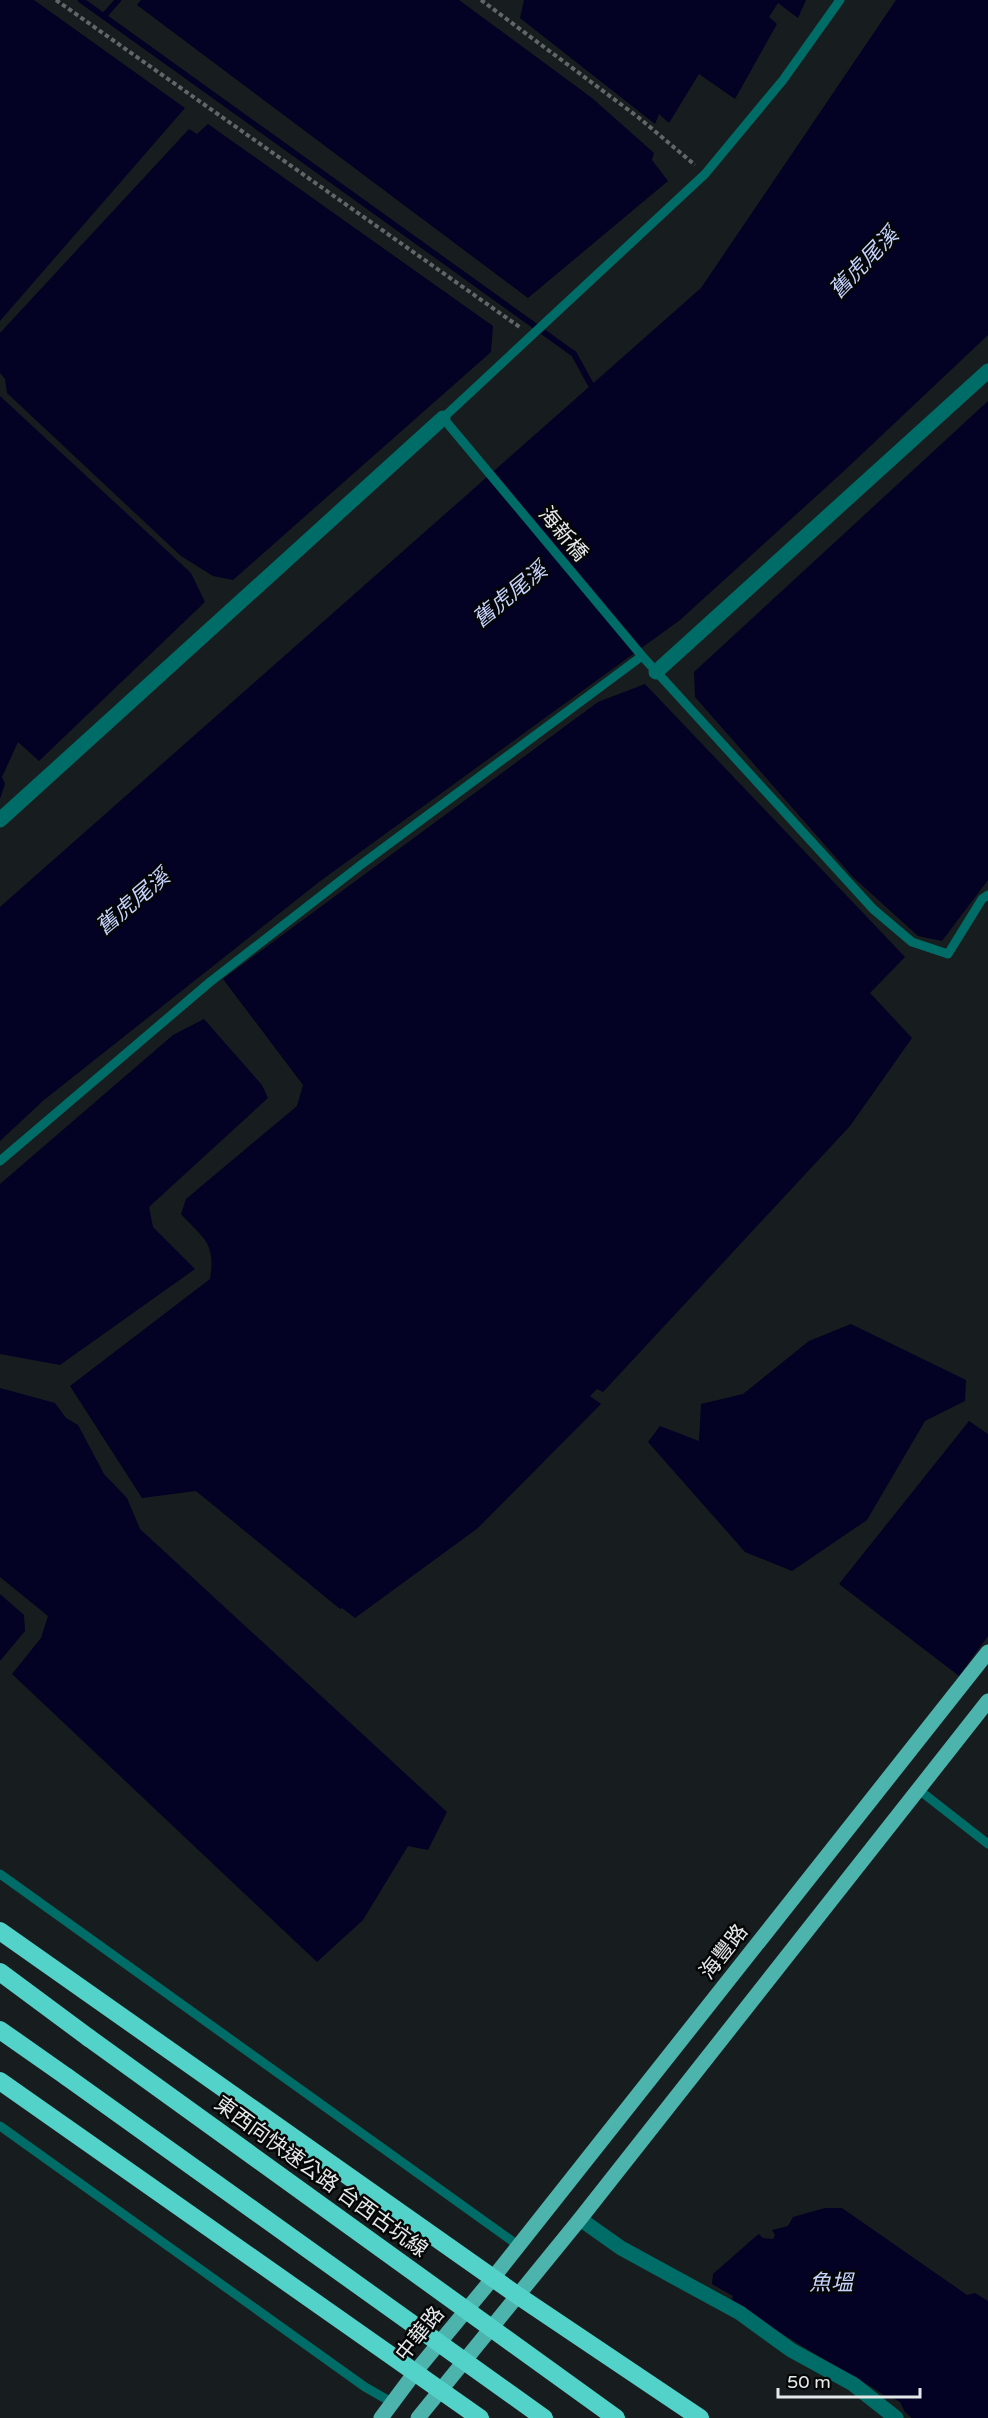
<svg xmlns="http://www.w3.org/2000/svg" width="988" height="2418" viewBox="0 0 988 2418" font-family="'Varela Round','Noto Sans TC',sans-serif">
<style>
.water{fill:#030124}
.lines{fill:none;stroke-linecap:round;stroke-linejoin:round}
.stream{stroke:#030124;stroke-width:6}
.path{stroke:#616768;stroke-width:4;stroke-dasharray:4.5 3;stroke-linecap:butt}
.lane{stroke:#006c67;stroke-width:9}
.street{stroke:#006c67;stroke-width:15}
.primary{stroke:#4db3ad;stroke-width:15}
.highway{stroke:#53d2ca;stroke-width:18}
.highway-bridge{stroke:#53d2ca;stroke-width:18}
.labels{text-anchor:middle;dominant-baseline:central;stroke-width:5;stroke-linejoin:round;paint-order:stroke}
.street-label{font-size:21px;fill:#e5e9ea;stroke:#050707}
.water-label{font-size:22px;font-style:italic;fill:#c6d2fe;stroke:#050707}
</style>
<rect width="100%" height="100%" fill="#171d1e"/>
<g class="water">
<path d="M 0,0 L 34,0 L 185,108 L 0,321 Z"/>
<path d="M 141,0 L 459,0 L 592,98 L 654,153 L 652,160 L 668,181 L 528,298 L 137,5 Z"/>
<path d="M 524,0 L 806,0 L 798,18 L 778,3 L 769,17 L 777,24 L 735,99 L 699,74 L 669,123 L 659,114 L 655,124 L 520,18 Z"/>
<path d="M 896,0 L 988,0 L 988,335 L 844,471 L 680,620 L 319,882 L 44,1100 L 0,1141 L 0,907 L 701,288 Z"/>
<path d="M 208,124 L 493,326 L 491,352 L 233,580 L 213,576 L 181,556 L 7,393 L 5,379 L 0,373 L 0,333 L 189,129 L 197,134 Z"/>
<path d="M 0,396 L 191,573 L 205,602 L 39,761 L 18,742 L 2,777 L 5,784 L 0,799 Z"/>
<path d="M 988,401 L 988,880 L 942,941 L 918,936 L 853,877 L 695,697 L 694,672 Z"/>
<path d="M 645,684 L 905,957 L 870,993 L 912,1038 L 850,1126 L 603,1392 L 597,1389 L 590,1396 L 601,1404 L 478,1528 L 355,1618 L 342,1608 L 340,1609 L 196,1491 L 142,1498 L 70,1386 L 210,1279 C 216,1243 204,1239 181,1214 L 186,1199 L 297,1106 L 303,1085 L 223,979 L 598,702 Z"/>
<path d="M 204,1019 L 262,1085 L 268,1098 L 149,1207 L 153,1227 L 195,1269 L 60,1365 L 0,1354 L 0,1184 L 173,1035 Z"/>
<path d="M 851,1324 L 966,1380 L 965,1401 L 925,1421 L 867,1520 L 792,1571 L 745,1552 L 648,1442 L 660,1426 L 699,1441 L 701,1404 L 743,1394 L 809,1341 Z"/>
<path d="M 0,1388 L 55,1403 L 66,1418 L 78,1425 L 104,1474 L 127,1498 L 140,1529 L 447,1812 L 428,1850 L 408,1846 L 363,1920 L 317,1962 L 12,1674 L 41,1638 L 48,1616 L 0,1577 Z"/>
<path d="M 969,1421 L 988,1434 L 988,1636 L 959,1676 L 839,1584 Z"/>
<path d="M 0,1594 L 24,1615 L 25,1631 L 0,1661 Z"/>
<path d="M 825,2208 L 842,2208 L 967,2295 L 975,2293 L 988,2301 L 988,2418 L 912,2418 L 905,2412 L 900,2402 L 891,2397 L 888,2399 C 876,2387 859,2381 845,2372 C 808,2349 769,2326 731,2303 L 733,2296 L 712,2284 L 713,2274 L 755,2237 L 759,2234 L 763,2238 L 773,2239 L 775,2235 L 772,2230 L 788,2226 L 793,2217 Z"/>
</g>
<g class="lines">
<g class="stream">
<path d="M 81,0 L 574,354 L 591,385"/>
<path d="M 104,16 L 118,0"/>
</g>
<g class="path">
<path d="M 56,0 L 521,328"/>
<path d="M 481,0 L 638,117 L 695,165"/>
</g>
<g class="lane">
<path d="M 840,0 L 783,80 L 705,174 L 443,418 L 642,656 L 873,909 L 912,942 L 948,954 L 982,899 L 988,895"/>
<path d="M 0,1161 L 210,982 L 362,864 L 642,656"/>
<path d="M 919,1790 L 988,1844"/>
<path d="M 0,1874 L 519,2246"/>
<path d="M 0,2126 L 365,2387 L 393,2403"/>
</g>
<g class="street">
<path d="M 656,672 L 988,371"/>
<path d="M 0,820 L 443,418"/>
<path d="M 580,2219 L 621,2248 L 740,2313 L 791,2350 L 853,2384 L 896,2418"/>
</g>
<g class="primary">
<path d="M 381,2418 L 416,2371 L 493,2278 L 988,1652"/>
<path d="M 418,2418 L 580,2219 L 988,1701"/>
</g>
<g class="highway">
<path d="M 0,1931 L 517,2295 L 700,2418"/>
<path d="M 0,1972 L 89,2038"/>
<path d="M 0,2030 L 67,2077"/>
<path d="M 0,2081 L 480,2418"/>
</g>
<g class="highway-bridge">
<path d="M 89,2038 L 616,2418"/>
<path d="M 67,2077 L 544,2418"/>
</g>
</g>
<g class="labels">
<g class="street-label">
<text transform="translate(563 534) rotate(50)">海新橋</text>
<text transform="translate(724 1952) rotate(-52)">海豐路</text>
<text transform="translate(321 2177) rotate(36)">東西向快速公路 台西古坑線</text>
<text transform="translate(420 2334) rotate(-51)">中華路</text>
</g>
<g class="water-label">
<text transform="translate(864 263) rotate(-46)">舊虎尾溪</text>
<text transform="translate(510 595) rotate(-39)">舊虎尾溪</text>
<text transform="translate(133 902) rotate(-40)">舊虎尾溪</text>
<text x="831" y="2283">魚塭</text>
</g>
</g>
<path d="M778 2388v9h142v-9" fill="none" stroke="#e5e9ea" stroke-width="3"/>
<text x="787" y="2388" font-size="18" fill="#e5e9ea" stroke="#050707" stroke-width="4.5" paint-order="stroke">50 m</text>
</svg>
